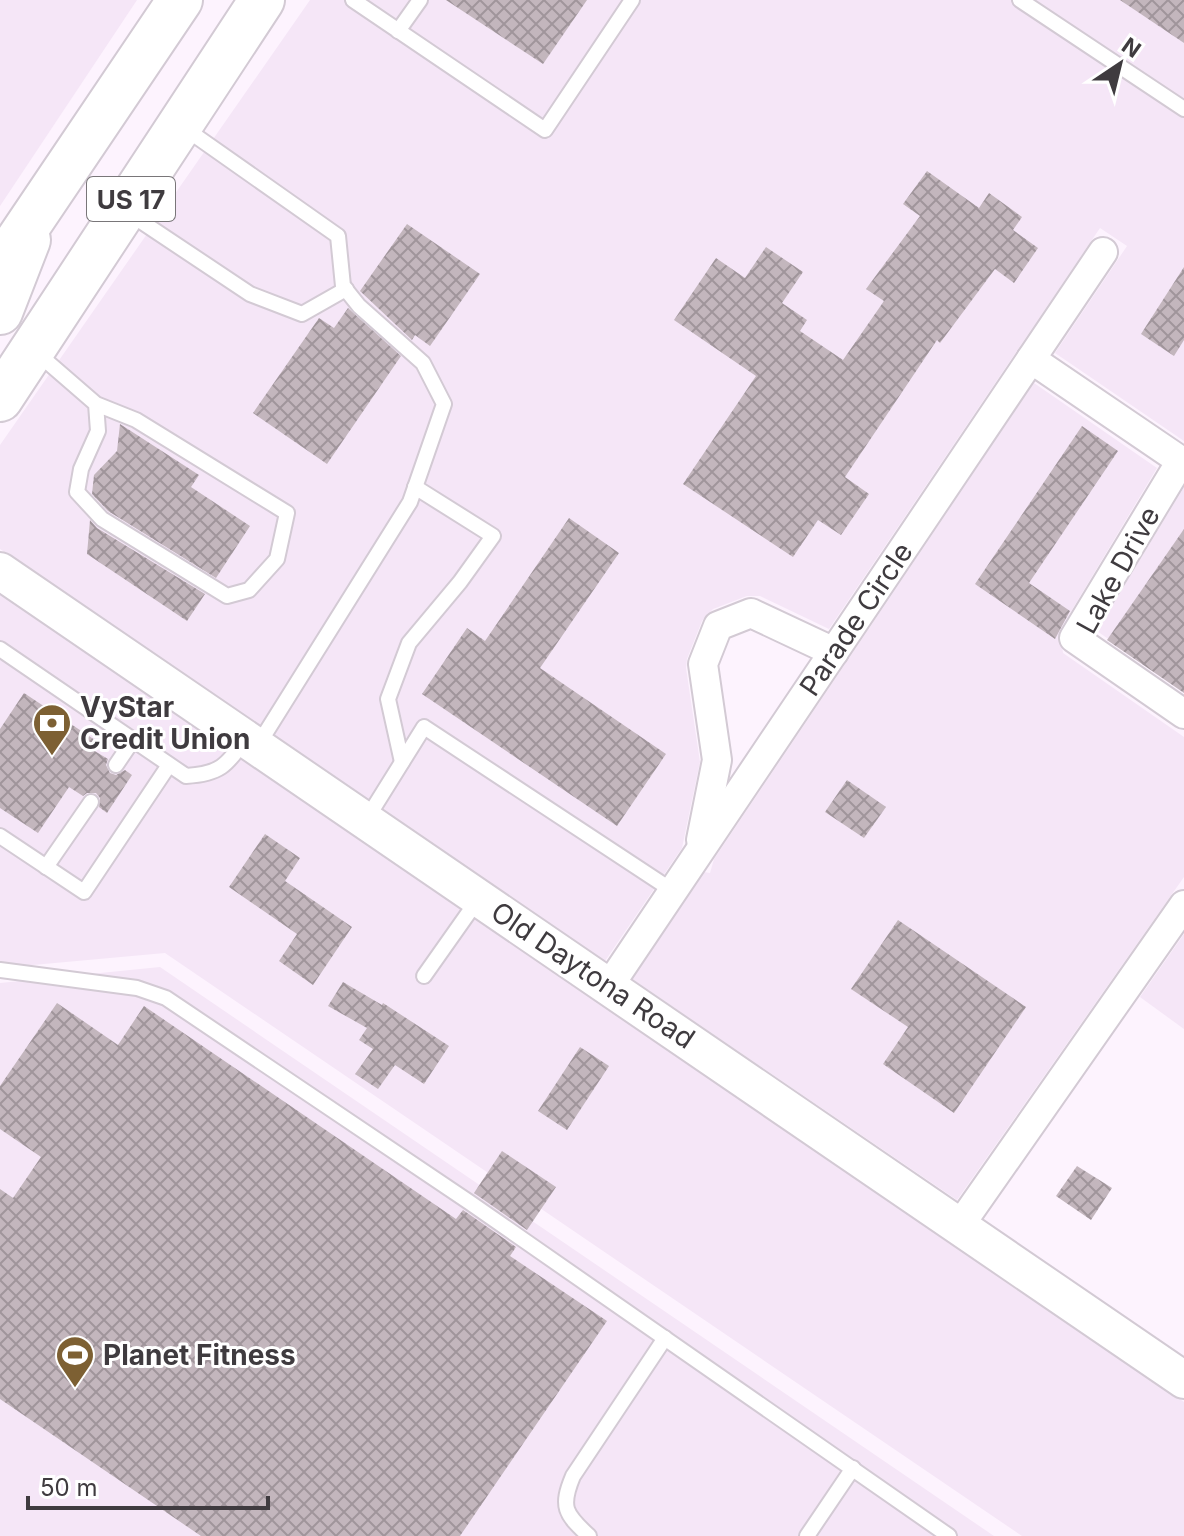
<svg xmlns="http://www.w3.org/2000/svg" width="1184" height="1536" viewBox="0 0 1184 1536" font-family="Inter,sans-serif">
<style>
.built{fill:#f5e6f7}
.building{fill:url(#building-cross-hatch)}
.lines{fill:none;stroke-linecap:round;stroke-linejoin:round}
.service-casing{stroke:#d3cad4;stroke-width:18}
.minor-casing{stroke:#d3cad4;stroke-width:32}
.tertiary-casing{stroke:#d3cad4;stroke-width:40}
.primary-casing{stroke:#d3cad4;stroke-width:48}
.service{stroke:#fff;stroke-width:14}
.minor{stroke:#fff;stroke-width:28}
.tertiary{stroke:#fff;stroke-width:36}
.primary{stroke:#fff;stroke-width:44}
.labels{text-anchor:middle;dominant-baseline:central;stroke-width:6;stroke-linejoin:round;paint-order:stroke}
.shield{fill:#fff;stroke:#797679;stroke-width:2}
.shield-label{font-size:26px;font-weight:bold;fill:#3f3b3f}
.street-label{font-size:28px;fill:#3f3b3f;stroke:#fff}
.poi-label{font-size:28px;font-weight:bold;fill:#3f3b3f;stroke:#fff;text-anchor:start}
</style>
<defs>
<pattern id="building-cross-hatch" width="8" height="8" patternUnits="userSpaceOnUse" patternTransform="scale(2)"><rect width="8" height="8" fill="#c3b6bd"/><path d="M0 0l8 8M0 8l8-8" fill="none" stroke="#a0959b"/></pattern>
</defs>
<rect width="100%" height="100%" fill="#fdf3fe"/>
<g class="built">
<path d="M 0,0 L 137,0 L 0,206 Z"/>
<path d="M 310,0 L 1184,0 L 1184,441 L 1055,353 L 1127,246 L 1100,228 L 829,629 L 760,596 L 747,596 L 713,609 L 702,621 L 687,659 L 686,668 L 700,762 L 682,848 L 605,961 L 0,549 L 0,445 Z"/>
<path d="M 1034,383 L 1157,468 L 1060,630 L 1063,653 L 1184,737 L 1184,877 L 957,1200 L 632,979 L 704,872 L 710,873 L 714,859 Z"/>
<path d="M 1184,487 L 1184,692 L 1097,631 Z"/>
<path d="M 0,594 L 1184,1402 L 1184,1536 L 1022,1536 L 165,953 L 0,968 Z"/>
<path d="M 1184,934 L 1184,1029 L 1140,997 Z"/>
<path d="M 160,967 L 994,1536 L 0,1536 L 0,983 Z"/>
</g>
<g class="building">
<path d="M 446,0 L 587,0 L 543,64 Z"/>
<path d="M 1120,0 L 1184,0 L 1184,43 Z"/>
<path d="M 927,171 L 979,208 L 989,193 L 1022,217 L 1013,230 L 1038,248 L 1014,283 L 995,269 L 940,343 L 937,340 L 845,477 L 869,494 L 841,535 L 818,520 L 793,557 L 683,484 L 756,376 L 674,320 L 716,258 L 745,278 L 766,247 L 803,272 L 782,303 L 807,320 L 800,331 L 843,360 L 884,301 L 866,289 L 920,216 L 903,204 Z"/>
<path d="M 407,224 L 480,274 L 430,346 L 415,335 L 412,340 L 360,291 Z"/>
<path d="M 1184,267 L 1184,340 L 1174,356 L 1141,334 Z"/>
<path d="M 348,308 L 401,356 L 327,464 L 253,413 L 319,318 L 334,328 Z"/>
<path d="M 120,424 L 199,475 L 191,487 L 250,526 L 216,578 L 108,511 L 92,494 L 94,475 L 117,451 Z"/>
<path d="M 1082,426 L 1118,451 L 1029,583 L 1070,611 L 1055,639 L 975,584 Z"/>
<path d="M 569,518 L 619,553 L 540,668 L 666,754 L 617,826 L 422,694 L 467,628 L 485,641 Z"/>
<path d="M 90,520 L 97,528 L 205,594 L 187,621 L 87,554 Z"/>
<path d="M 1184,529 L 1184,693 L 1107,640 Z"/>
<path d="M 24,693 L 98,742 L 93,750 L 108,759 L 106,765 L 110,773 L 116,775 L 125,770 L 132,775 L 107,813 L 99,807 L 100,798 L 96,793 L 87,793 L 83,796 L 69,787 L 38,833 L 0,808 L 0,729 Z"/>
<path d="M 847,780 L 886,807 L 864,838 L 825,812 Z"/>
<path d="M 265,834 L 300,858 L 285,881 L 352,927 L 313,985 L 279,961 L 297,934 L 229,887 Z"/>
<path d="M 898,920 L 1026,1007 L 954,1113 L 883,1064 L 908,1027 L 851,989 Z"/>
<path d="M 343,982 L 382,1005 L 383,1003 L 449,1046 L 424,1084 L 395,1065 L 378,1089 L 355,1074 L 373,1049 L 359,1040 L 367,1028 L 328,1006 Z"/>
<path d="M 57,1003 L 118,1045 L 144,1006 L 456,1219 L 463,1210 L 516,1247 L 510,1256 L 607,1321 L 460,1536 L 201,1536 L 0,1399 L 0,1189 L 13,1198 L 41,1157 L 0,1129 L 0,1086 Z"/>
<path d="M 580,1047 L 609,1066 L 567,1130 L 538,1111 Z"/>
<path d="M 502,1151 L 556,1187 L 527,1230 L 474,1193 Z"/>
<path d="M 1077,1166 L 1112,1188 L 1091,1220 L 1056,1196 Z"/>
</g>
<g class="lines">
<defs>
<g id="service">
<path d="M 353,0 L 545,130 L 632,0"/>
<path d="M 1020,0 L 1184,109"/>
<path d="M 398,31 L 420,0"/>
<path d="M 183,127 L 338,236 L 343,286 L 359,306 L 423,363 L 444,404 L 410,502 L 258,745"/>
<path d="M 127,212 L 250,294 L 302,314 L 346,289"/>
<path d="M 36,352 L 96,404 L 136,420 L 287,513 L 277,559 L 249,590 L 227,596 L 102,519 L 77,492 L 81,469 L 98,431 L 96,404"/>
<path d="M 0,649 L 186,776 C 219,774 227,766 245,739"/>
<path d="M 402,762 L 388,699 L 409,643 L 460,582 L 493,536 L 415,487"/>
<path d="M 116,765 L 133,740"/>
<path d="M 366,820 L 424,727 L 673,891"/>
<path d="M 0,836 L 84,892 L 169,765"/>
<path d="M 46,867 L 91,802"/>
<path d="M 0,970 L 137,988 L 166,998 L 469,1202 L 949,1536"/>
<path d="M 424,976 L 479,898"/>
<path d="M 589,1536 C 565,1514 560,1507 573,1476 L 665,1338"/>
<path d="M 807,1536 L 853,1468"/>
</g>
<g id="minor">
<path d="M 1031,359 L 1181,461 L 1074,638 L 1184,714"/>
<path d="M 701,840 L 717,760 L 703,664 L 718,626 L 751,613 L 834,652"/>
<path d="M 609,986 L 1103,252"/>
<path d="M 960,1225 L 1184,905"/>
</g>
<path id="tertiary" d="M 0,571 L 1184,1380"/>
<g id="primary">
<path d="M 0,267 L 180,0"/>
<path d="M 0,312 L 28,240"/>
<path d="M 0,399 L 262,0"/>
</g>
</defs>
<use href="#service" class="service-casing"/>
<use href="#minor" class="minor-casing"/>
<use href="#tertiary" class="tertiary-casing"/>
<use href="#primary" class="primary-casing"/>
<use href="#service" class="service"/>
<use href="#minor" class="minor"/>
<use href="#tertiary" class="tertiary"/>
<use href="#primary" class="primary"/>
</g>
<defs>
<symbol id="bank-pin" viewBox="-11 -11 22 30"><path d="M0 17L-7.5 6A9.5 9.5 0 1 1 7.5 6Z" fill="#7d6033" stroke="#fff"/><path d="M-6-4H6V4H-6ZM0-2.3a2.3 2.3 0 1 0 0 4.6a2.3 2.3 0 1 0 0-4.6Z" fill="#fff"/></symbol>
<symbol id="stadium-pin" viewBox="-11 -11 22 30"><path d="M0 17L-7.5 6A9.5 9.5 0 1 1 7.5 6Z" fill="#7d6033" stroke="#fff"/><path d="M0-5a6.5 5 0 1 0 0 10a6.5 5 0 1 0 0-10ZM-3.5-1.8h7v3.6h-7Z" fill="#fff"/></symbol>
</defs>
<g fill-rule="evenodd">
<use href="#bank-pin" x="30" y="701" width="44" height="60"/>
<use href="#stadium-pin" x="53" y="1333" width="44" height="60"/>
</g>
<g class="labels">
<rect class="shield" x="87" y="177" width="88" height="44" rx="6"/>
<g class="shield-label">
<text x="131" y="199">US 17</text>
</g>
<g class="street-label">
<text transform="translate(1118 570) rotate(-61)">Lake Drive</text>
<text transform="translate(856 619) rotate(-56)">Parade Circle</text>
<text transform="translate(593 975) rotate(34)">Old Daytona Road</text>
</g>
<g class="poi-label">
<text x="80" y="707">VyStar<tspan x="80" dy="32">Credit Union</tspan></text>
<text x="103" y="1355">Planet Fitness</text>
</g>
</g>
<g transform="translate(1120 64) rotate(35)" stroke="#ffffff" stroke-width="6" paint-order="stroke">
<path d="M0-6L14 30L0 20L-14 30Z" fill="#3f3b3f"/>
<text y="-12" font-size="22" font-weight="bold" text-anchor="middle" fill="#3f3b3f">N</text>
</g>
<path d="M28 1496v12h240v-12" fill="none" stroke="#3f3b3f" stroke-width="4"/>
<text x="40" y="1496" font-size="24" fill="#3f3b3f" stroke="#ffffff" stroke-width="6" paint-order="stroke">50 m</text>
</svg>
